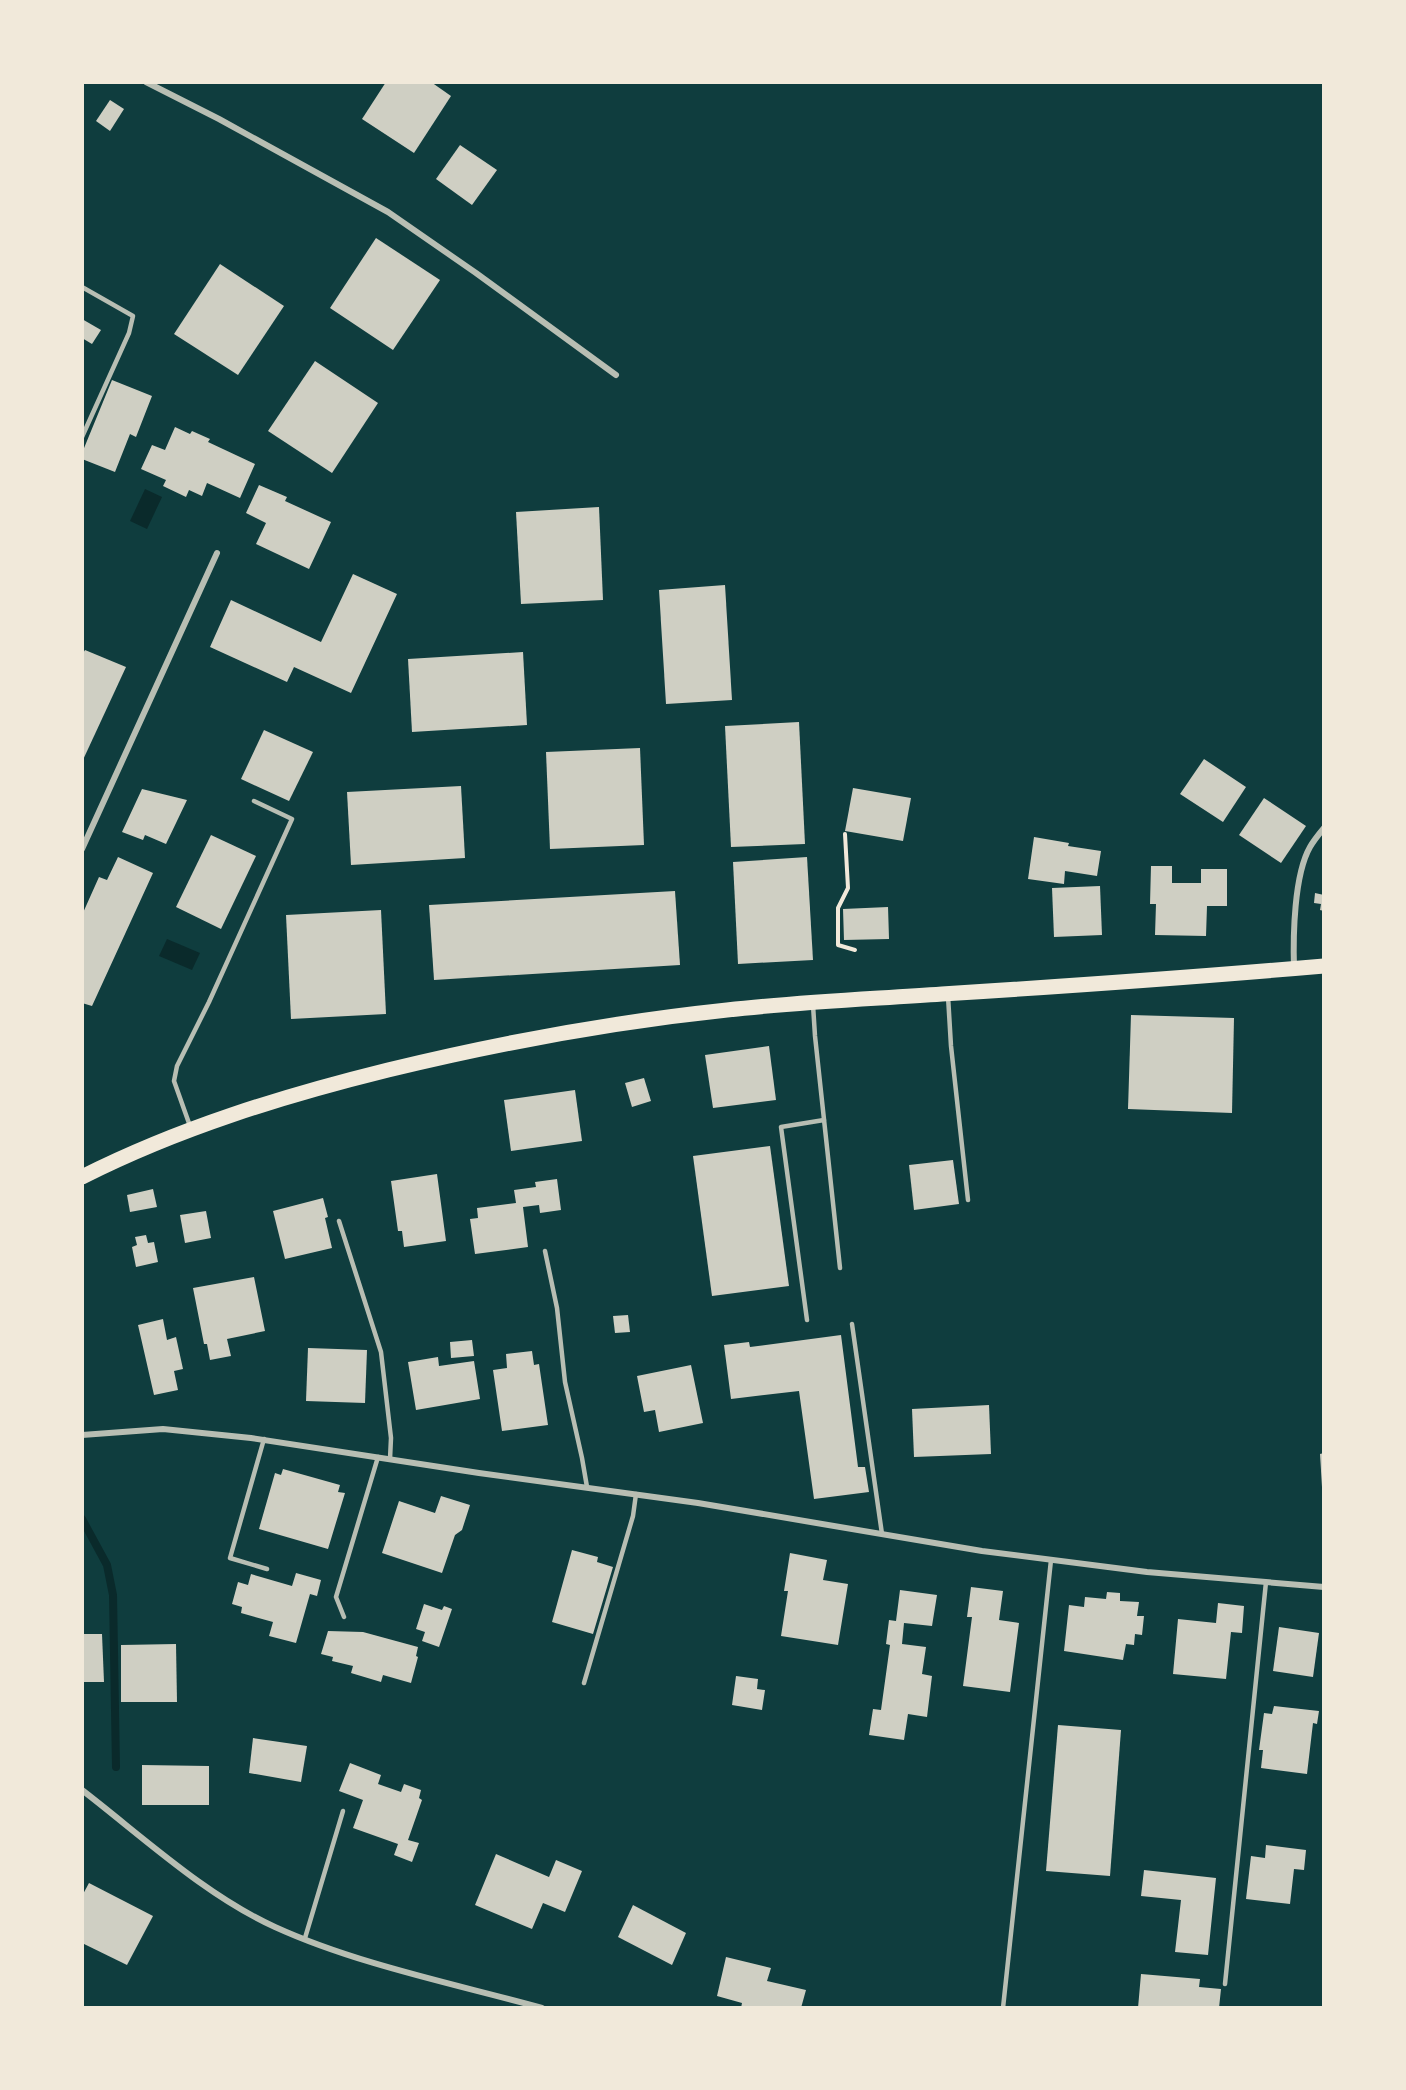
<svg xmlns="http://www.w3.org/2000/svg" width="1406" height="2090" viewBox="0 0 1406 2090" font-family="Lato,sans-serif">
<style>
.water{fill:#0a2a2b}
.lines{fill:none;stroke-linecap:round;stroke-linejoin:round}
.stream{stroke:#0a2a2b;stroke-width:8}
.building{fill:#cfcfc3}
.path{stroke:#f1e9da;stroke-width:4}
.service{stroke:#b8beb3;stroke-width:4.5}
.minor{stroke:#b8beb3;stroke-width:6}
.primary{stroke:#f1e9da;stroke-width:15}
</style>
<rect width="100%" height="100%" fill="#0f3d3e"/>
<g class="water">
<path d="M 145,489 L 162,497 L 147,529 L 130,521 Z"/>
<path d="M 167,939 L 200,953 L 192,970 L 159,956 Z"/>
</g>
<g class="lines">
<path class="stream" d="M 82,1519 L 107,1565 L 113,1595 L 116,1767"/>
</g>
<g class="building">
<path d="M 386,82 L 431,82 L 451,96 L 414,153 L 362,119 Z"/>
<path d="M 110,100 L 124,109 L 110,131 L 96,121 Z"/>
<path d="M 460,145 L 497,170 L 472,205 L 436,179 Z"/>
<path d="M 376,238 L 440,280 L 393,350 L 330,308 Z"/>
<path d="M 220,264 L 284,306 L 238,375 L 174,334 Z"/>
<path d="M 82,319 L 101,330 L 92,344 L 82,338 Z"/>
<path d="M 315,361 L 378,403 L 332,473 L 268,431 Z"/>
<path d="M 112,380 L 152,396 L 136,437 L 130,434 L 115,472 L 82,459 L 82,453 Z"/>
<path d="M 175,427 L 190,434 L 192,431 L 210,439 L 208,442 L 255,464 L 240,498 L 207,483 L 202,496 L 189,490 L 186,497 L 163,486 L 166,480 L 141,469 L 152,445 L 165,450 Z"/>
<path d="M 259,485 L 287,497 L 285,501 L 331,522 L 309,569 L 256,544 L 266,523 L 246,513 Z"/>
<path d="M 599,507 L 603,600 L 521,604 L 516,512 Z"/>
<path d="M 353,574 L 397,594 L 351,693 L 294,667 L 287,682 L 210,647 L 231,600 L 321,642 Z"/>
<path d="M 725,585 L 732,700 L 666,704 L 659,590 Z"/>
<path d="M 85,650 L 126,667 L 82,762 L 82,655 Z"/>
<path d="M 523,652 L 527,725 L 412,732 L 408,659 Z"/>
<path d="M 799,722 L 805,844 L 731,847 L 725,726 Z"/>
<path d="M 264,730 L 313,752 L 289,801 L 241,779 Z"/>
<path d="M 640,748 L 644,845 L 550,849 L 546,752 Z"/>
<path d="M 1204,759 L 1246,787 L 1223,822 L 1180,794 Z"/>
<path d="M 461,786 L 465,858 L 351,865 L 347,792 Z"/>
<path d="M 853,788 L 911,798 L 903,841 L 845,831 Z"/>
<path d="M 142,789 L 187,800 L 166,844 L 145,835 L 143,840 L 122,832 Z"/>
<path d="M 1264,798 L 1306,826 L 1281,863 L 1239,835 Z"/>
<path d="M 211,835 L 256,856 L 221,929 L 176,907 Z"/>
<path d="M 1034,837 L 1069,843 L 1068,846 L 1101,851 L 1097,876 L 1065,871 L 1064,884 L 1028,879 Z"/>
<path d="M 118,857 L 153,873 L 92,1006 L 82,1003 L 82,915 L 99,877 L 107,880 Z"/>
<path d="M 807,857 L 813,960 L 738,964 L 733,862 Z"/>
<path d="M 1151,866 L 1172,866 L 1172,883 L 1201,883 L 1201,869 L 1227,869 L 1227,906 L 1207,906 L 1206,936 L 1155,935 L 1156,904 L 1150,904 Z"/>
<path d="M 1100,886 L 1102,935 L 1054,937 L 1052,888 Z"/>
<path d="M 675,891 L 680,965 L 434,980 L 429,905 Z"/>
<path d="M 1315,893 L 1324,895 L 1324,911 L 1320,910 L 1321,904 L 1314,903 Z"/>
<path d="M 888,907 L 889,939 L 844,940 L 843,909 Z"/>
<path d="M 381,910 L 386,1014 L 291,1019 L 286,915 Z"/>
<path d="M 1131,1015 L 1234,1018 L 1232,1113 L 1128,1109 Z"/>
<path d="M 769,1046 L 776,1100 L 713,1108 L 705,1055 Z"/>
<path d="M 644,1078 L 651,1101 L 632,1107 L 625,1083 Z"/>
<path d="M 575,1090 L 582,1141 L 511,1151 L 504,1100 Z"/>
<path d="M 770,1146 L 789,1286 L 712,1296 L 693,1156 Z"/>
<path d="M 953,1160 L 959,1204 L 914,1210 L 909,1165 Z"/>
<path d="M 437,1174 L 446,1241 L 404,1247 L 402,1231 L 398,1231 L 391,1181 Z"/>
<path d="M 557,1179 L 561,1210 L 540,1213 L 539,1205 L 523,1207 L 528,1247 L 475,1254 L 470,1219 L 478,1218 L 477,1208 L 516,1203 L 514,1190 L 536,1187 L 535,1182 Z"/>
<path d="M 153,1189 L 157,1207 L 130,1212 L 127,1195 Z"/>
<path d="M 323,1198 L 328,1217 L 325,1218 L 332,1248 L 285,1259 L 273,1211 Z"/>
<path d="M 206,1211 L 211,1238 L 185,1243 L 180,1215 Z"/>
<path d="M 146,1235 L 148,1243 L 154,1242 L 158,1262 L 136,1267 L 132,1247 L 137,1245 L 135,1237 Z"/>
<path d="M 254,1277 L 265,1331 L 227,1339 L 231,1356 L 210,1360 L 207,1344 L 204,1344 L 193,1288 Z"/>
<path d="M 628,1315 L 630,1332 L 615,1333 L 613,1316 Z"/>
<path d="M 163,1319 L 167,1340 L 176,1337 L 183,1369 L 174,1371 L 178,1390 L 154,1395 L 138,1325 Z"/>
<path d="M 841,1335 L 858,1467 L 865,1467 L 869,1492 L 814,1499 L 799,1391 L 731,1399 L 724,1345 L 749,1342 L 750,1347 Z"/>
<path d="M 472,1340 L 474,1356 L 451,1358 L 450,1342 Z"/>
<path d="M 308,1348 L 367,1350 L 365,1403 L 306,1401 Z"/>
<path d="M 532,1351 L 534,1365 L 539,1364 L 548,1425 L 502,1431 L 493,1370 L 507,1368 L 506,1354 Z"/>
<path d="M 438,1357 L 439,1366 L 474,1361 L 480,1399 L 416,1410 L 408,1362 Z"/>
<path d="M 691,1365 L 703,1423 L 659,1432 L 655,1410 L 644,1412 L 637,1376 Z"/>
<path d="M 989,1405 L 991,1454 L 914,1457 L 912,1409 Z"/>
<path d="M 1324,1453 L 1324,1487 L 1322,1487 L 1320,1454 Z"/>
<path d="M 283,1469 L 340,1485 L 338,1492 L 345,1493 L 328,1549 L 259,1529 L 275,1473 L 281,1475 Z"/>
<path d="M 441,1496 L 470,1505 L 462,1530 L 455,1535 L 442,1573 L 382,1553 L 399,1501 L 435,1513 Z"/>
<path d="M 572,1550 L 598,1557 L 597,1562 L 613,1567 L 593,1634 L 552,1622 Z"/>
<path d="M 790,1553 L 827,1560 L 823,1580 L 848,1584 L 838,1645 L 781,1636 L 788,1591 L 784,1591 Z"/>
<path d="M 296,1573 L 321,1580 L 317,1596 L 310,1594 L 296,1643 L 269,1636 L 273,1622 L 241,1613 L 242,1607 L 232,1604 L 238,1582 L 248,1585 L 251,1574 L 292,1586 Z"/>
<path d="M 971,1587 L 1003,1591 L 999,1620 L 1019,1623 L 1010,1692 L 963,1686 L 972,1617 L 967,1617 Z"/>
<path d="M 900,1590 L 937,1595 L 932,1626 L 904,1623 L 902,1644 L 926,1647 L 922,1674 L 932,1676 L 927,1717 L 908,1714 L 904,1740 L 869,1735 L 873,1709 L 881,1710 L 890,1645 L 886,1644 L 889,1620 L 896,1621 Z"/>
<path d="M 1107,1592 L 1120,1593 L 1120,1601 L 1139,1602 L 1137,1616 L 1144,1616 L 1142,1635 L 1135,1634 L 1134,1645 L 1126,1644 L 1123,1660 L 1064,1651 L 1069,1605 L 1084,1607 L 1085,1597 L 1106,1599 Z"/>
<path d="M 1218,1603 L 1244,1606 L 1242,1633 L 1231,1632 L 1226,1679 L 1173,1674 L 1178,1619 L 1216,1623 Z"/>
<path d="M 424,1604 L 442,1610 L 444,1606 L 452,1609 L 439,1647 L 422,1641 L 425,1632 L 416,1629 Z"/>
<path d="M 1279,1627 L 1319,1633 L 1313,1677 L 1273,1671 Z"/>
<path d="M 328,1631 L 363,1632 L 418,1647 L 416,1656 L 418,1657 L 411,1683 L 383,1675 L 381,1682 L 351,1673 L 353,1666 L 332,1661 L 333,1657 L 321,1654 Z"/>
<path d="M 82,1634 L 102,1634 L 104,1682 L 82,1682 Z"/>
<path d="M 176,1644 L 177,1702 L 121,1702 L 121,1645 Z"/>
<path d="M 736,1676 L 758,1679 L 757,1689 L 765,1690 L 762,1710 L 732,1705 Z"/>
<path d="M 1274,1706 L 1319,1711 L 1317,1724 L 1313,1723 L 1307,1774 L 1261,1768 L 1263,1750 L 1259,1750 L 1264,1713 L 1272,1714 Z"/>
<path d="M 1058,1725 L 1121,1730 L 1110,1876 L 1046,1871 Z"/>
<path d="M 253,1738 L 307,1746 L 301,1782 L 249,1773 Z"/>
<path d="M 350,1763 L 381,1775 L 378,1784 L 401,1792 L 404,1784 L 421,1790 L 419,1798 L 422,1800 L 408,1840 L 419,1843 L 412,1862 L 394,1855 L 398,1844 L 353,1828 L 363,1800 L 339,1791 Z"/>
<path d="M 142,1765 L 209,1766 L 209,1805 L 142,1805 Z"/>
<path d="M 1266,1845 L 1306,1850 L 1304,1870 L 1294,1869 L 1290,1904 L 1246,1899 L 1251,1856 L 1265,1858 Z"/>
<path d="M 496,1854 L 549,1877 L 556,1860 L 582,1871 L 565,1912 L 543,1903 L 532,1929 L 475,1905 Z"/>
<path d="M 1144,1870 L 1216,1878 L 1208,1955 L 1175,1952 L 1181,1900 L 1141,1896 Z"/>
<path d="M 89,1883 L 153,1916 L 127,1965 L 82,1943 L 82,1896 Z"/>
<path d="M 633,1905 L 686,1933 L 672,1965 L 618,1937 Z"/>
<path d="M 726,1957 L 771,1968 L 767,1981 L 806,1990 L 801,2008 L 741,2008 L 742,2003 L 717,1996 Z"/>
<path d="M 1141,1974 L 1200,1979 L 1199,1987 L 1221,1989 L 1219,2008 L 1138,2008 Z"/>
</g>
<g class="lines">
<path class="path" d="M 845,834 L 848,888 L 838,908 L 838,945 L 855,950"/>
<g class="service">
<path d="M 82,287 L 133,316 L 129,333 L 82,437"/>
<path d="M 948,996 L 951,1046 L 968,1200"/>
<path d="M 813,1005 L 815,1036 L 840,1268"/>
<path d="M 190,1126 L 174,1081 L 177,1066 L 209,1002 L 292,819 L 254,801"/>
<path d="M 339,1221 L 381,1352 L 391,1438 L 390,1459"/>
<path d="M 545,1251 L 557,1308 L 565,1382 L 582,1458 L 587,1487"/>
<path d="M 807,1320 L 781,1127 L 824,1120"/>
<path d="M 852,1324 L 882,1534"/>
<path d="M 264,1439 L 230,1558 L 267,1569"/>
<path d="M 344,1617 L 336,1597 L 378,1457"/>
<path d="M 584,1683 L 633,1516 L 636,1494"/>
<path d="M 305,1938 L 343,1811"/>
<path d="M 1225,1984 L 1266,1582"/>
<path d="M 1003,2008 L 1051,1560"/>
</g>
<g class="minor">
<path d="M 146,82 L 219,119 L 388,212 L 476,273 L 616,375"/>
<path d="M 82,849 L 217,553"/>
<path d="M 1294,968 C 1293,936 1294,875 1310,847 C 1314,840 1319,834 1324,828"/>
<path d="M 82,1435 L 163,1429 L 251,1438 L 479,1473 L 698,1503 L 982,1551 L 1147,1572 L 1324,1587"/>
<path d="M 82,1790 C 143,1837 205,1895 275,1927 C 356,1964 455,1984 542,2008"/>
</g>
<path class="primary" d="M 82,1177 C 179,1128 283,1096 388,1070 C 499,1043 613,1022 727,1010 C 798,1002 871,999 942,994 C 1070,986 1197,977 1324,966"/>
</g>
<rect width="1406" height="2090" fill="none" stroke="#f1e9da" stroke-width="168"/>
</svg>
